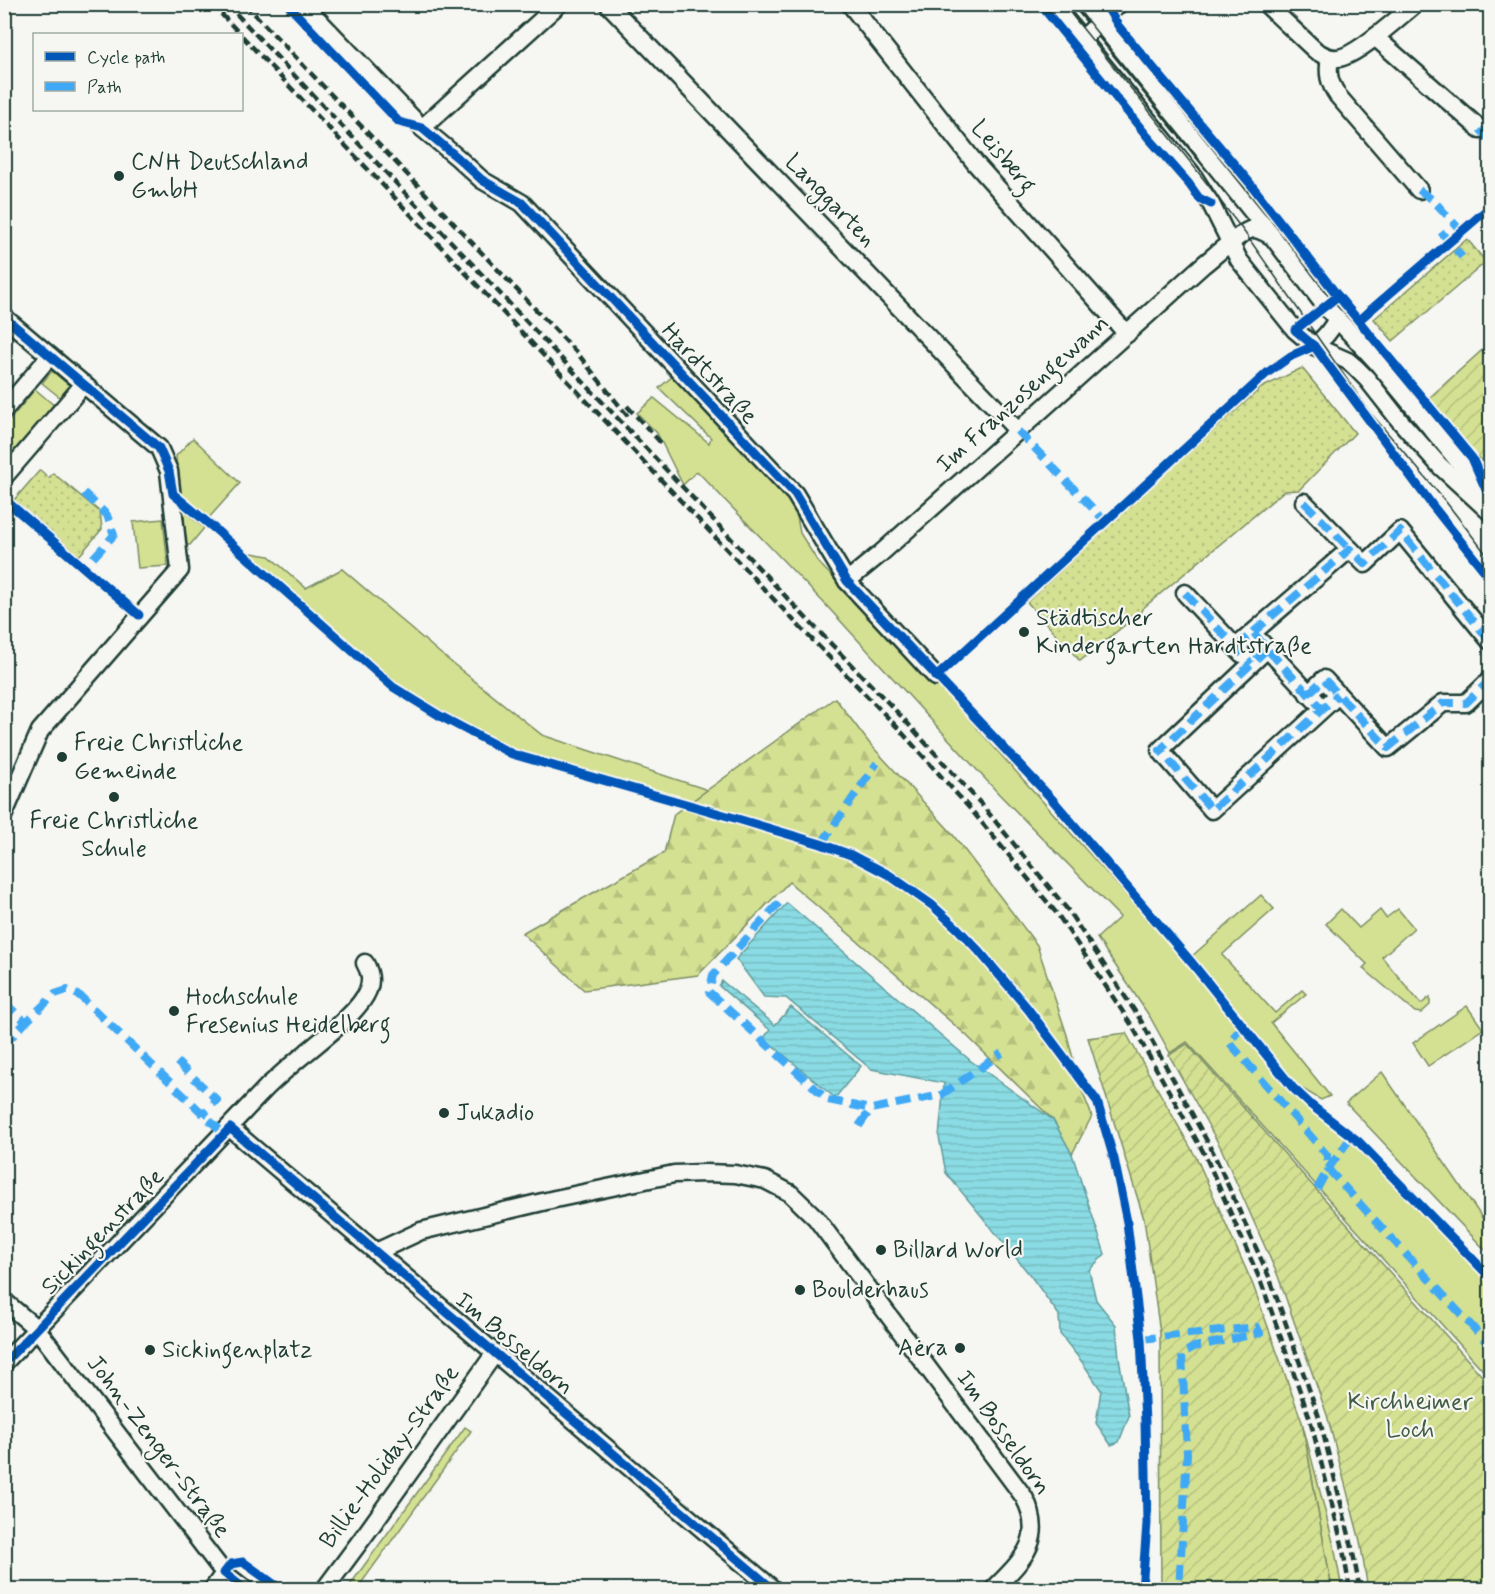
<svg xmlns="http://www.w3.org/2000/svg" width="1495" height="1594" viewBox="0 0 1495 1594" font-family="Mynerve,sans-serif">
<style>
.grass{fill:#d4e092;stroke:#7a8e63;stroke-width:1.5}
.forest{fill:url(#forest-firs);stroke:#7a8e63;stroke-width:1.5}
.park{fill:url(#park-dots);stroke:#7a8e63;stroke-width:1.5}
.garden{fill:url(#garden-furrows);stroke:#7a8e63;stroke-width:1.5}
.water{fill:url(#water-rules);stroke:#5f9c9d;stroke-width:1.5}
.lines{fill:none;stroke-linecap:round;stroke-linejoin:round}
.minor-casing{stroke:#1f3d34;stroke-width:21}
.minor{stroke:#f6f6f2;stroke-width:16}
.tram{stroke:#1f3d34;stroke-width:1.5}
.rail{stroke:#1f3d34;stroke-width:4.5;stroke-dasharray:9 4.5;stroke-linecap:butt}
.quiet{stroke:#3fa9f5;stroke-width:8;stroke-dasharray:15 8;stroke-linecap:butt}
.cycleway-casing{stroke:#f6f6f2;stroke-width:13}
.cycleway{stroke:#0057b8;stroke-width:9}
.poi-dot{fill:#1f3d34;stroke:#f6f6f2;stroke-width:2}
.labels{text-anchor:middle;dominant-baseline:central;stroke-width:4.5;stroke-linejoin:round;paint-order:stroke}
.street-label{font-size:24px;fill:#1f3d34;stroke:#f6f6f2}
.poi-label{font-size:24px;fill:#1f3d34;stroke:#f6f6f2;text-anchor:start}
.park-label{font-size:24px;fill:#435e47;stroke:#f6f6f2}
</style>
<defs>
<pattern id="forest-firs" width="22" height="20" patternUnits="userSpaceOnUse" patternTransform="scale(1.5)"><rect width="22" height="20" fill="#d4e092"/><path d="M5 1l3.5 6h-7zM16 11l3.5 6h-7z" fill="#b6c17e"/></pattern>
<pattern id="park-dots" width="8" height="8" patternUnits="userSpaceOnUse" patternTransform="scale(1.5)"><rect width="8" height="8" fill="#d4e092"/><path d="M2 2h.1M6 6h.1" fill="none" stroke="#b6c17e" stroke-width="1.8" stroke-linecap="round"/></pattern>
<pattern id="garden-furrows" width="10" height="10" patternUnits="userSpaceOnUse" patternTransform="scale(1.5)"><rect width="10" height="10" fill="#d4e092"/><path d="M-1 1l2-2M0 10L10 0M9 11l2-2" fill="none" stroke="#b6c17e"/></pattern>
<pattern id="water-rules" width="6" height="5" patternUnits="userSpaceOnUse" patternTransform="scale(1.5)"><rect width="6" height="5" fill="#8adbe3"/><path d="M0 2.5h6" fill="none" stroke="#77bdc3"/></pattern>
</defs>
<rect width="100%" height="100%" fill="#f6f6f2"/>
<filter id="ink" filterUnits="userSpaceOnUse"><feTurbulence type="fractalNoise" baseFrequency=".0167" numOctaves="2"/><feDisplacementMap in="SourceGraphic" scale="12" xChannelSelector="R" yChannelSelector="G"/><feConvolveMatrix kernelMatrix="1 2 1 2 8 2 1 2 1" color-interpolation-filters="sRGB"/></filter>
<g filter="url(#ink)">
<g class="grass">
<path d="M 52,371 L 71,387 L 62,399 L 42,383 Z"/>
<path d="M 675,374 L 793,496 L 800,533 L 818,562 L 934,680 L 1189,965 L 1291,1090 L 1309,1107 L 1360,1146 L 1490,1280 L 1490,1378 L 1187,1042 L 1170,1053 L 1150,1017 L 1097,938 L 1120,917 L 999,794 L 824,603 L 697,471 L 683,485 L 657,433 L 637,413 L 654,398 L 709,443 L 711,438 L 659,388 Z"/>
<path d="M 35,389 L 56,407 L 5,468 L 5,426 Z"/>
<path d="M 193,438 L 240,483 L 207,520 L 179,496 L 176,456 Z"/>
<path d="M 183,510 L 204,528 L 190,545 L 187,545 L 186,543 Z"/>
<path d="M 163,519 L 168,566 L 138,568 L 133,522 Z"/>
<path d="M 246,552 L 269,556 L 306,588 L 342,569 L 441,654 L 542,735 L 708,790 L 693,801 L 509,748 L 405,690 Z"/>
<path d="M 1261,895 L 1274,909 L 1222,955 L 1275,1013 L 1302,990 L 1306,994 L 1271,1023 L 1330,1096 L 1321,1100 L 1296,1085 L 1191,957 Z"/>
<path d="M 1341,909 L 1359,928 L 1380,910 L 1386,918 L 1398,909 L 1414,928 L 1382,957 L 1421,1004 L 1430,997 L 1430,1005 L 1421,1013 L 1415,1012 L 1363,968 L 1367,964 L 1326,924 Z"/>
<path d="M 1467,1006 L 1483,1029 L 1428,1066 L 1413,1043 Z"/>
<path d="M 1382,1072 L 1490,1229 L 1490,1255 L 1346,1103 Z"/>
<path d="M 1302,1422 L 1334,1546 L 1342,1589 L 1332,1589 Z"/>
<path d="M 465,1427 L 471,1431 L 357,1589 L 347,1589 Z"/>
</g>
<path class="forest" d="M 835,698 L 870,744 L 950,831 L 1037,945 L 1067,1035 L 1080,1086 L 1092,1116 L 1072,1154 L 1053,1120 L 965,1034 L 789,882 L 698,975 L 584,990 L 522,933 L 664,853 L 674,814 Z"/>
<g class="park">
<path d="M 1467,239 L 1486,262 L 1393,341 L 1374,319 Z"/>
<path d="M 1302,368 L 1355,433 L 1299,490 L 1284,491 L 1142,609 L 1141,612 L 1080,661 L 1027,602 L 1151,486 L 1261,388 Z"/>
<path d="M 40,470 L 49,478 L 53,473 L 100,512 L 102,529 L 79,556 L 14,500 Z"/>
</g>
<g class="garden">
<path d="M 1490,343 L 1490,471 L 1429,398 Z"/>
<path d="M 1126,1033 L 1197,1159 L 1253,1285 L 1302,1422 L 1332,1589 L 1161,1589 L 1160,1333 L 1144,1219 L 1088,1038 Z"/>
<path d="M 1187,1044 L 1490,1385 L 1490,1589 L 1368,1589 L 1360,1541 L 1327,1415 L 1278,1276 L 1221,1148 L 1169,1055 Z"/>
</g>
<g class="water">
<path d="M 787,903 L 971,1061 L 1053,1120 L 1072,1154 L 1105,1254 L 1089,1270 L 1096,1300 L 1116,1325 L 1119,1358 L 1129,1416 L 1119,1442 L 1111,1445 L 1096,1423 L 1101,1390 L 1082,1362 L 1060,1334 L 1059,1315 L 1030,1275 L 946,1173 L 939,1137 L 944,1083 L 871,1069 L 786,998 L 764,997 L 736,959 Z"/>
<path d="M 722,981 L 775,1025 L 791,1007 L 861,1066 L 835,1098 L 764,1038 L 770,1030 L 719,986 Z"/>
</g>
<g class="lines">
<defs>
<g id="minor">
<path d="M 303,4 L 422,128 L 458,158 L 482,180 L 522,203 L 795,494 L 847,581 L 936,677"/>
<path d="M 608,4 L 1018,431"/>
<path d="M 850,4 L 976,164 L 1127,334"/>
<path d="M 1053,4 L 1192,174 L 1211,204 L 1239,260 L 1295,330 L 1314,346 L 1348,361 L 1355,367 L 1367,379 L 1400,421 L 1440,466 L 1490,512"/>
<path d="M 1084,4 L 1272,236 L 1325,306 L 1376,361 L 1490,500"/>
<path d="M 1266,4 L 1316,51 C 1323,55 1329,59 1338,58 C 1357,56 1399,17 1415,4"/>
<path d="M 1375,37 L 1480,129"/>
<path d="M 1081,40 L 1119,4"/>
<path d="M 1330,58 C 1327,73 1329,83 1338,96 L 1419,190"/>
<path d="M 422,128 L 559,4"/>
<path d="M 4,317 L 159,448 L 169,471 L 180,570 L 40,731 L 4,814"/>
<path d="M 1314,346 C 1324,338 1331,331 1337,318"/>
<path d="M 4,410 L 50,356"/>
<path d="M 4,477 L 84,384"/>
<path d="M 1304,502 L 1350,549"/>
<path d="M 847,581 L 880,554 L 1018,431 L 1203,265 C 1212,258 1243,230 1253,229 C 1259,229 1266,233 1271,236"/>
<path d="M 1185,593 L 1242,654"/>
<path d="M 1260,641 L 1316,701"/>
<path d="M 1236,647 L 1350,549 L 1365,564 L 1400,531 L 1490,641"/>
<path d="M 1267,649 L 1160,750 L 1212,810 L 1338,695"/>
<path d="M 1308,694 L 1324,679 L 1388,748 L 1443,703 L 1466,703 L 1490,680"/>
<path d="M 230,1128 L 774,1590"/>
<path d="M 376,1252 L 421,1231 L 555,1199 L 674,1174 L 705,1173 L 735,1174 L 765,1180 L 790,1193 L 816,1218 L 1024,1497 C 1047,1540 1021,1561 993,1590"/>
<path d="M 4,1301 L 37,1329 L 224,1573 L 246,1590"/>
<path d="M 4,1363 L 267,1087 C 280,1075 293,1063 306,1053 C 324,1038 360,1011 368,990 C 372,980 370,972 365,963"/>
<path d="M 212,1590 L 224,1573"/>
<path d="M 324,1590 L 367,1532 L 495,1353"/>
</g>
</defs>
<use href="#minor" class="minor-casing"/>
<use href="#minor" class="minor"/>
<g class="tram">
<path d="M 1063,4 L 1195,168 L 1245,233 L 1369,411 L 1446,502 L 1490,559"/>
<path d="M 1074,4 L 1199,159"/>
</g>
<g class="rail">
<path d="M 212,4 L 240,34"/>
<path d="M 227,4 L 806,618 L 901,716 L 982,805 L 1067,909 L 1140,1019 L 1213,1152 L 1270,1279 L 1319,1417 L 1351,1543 L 1360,1590"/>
<path d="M 245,4 L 578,354 L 630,419"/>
<path d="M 242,36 L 798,625 L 897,727 L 973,812 L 1058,915 L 1131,1024 L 1205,1155 L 1261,1282 L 1310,1419 L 1342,1544 L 1350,1590"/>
<path d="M 627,406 L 661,443"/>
</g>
<g class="quiet">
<path d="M 1480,129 L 1490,140"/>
<path d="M 1419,190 L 1433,200 L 1462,232"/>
<path d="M 1441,232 L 1462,257"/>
<path d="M 1018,431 L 1105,521"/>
<path d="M 84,493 L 107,515 L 114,535 L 84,568"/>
<path d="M 1304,502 L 1350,549"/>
<path d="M 1185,593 L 1251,664"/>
<path d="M 1254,633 L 1267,649 L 1322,709"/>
<path d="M 1236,647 L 1350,549 L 1365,564 L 1400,531 L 1490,641"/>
<path d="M 1267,649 L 1160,750 L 1212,810 L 1338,695"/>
<path d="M 1308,694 L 1324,679 L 1388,748 L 1443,703 L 1466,703 L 1490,680"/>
<path d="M 821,844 L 877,763"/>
<path d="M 779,903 L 713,975 L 709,992 L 828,1100 L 871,1109"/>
<path d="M 4,1002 L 26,1022 L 55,994 L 67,990 L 80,996 L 224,1134"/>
<path d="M 1243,1026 L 1229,1042 L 1327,1155 L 1328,1169 L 1490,1346"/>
<path d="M 4,1045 L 26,1022"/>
<path d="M 177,1062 L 217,1100 L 203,1115"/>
<path d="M 859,1126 L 871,1109 L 941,1095 L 1002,1053"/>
<path d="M 1317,1189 L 1328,1169 L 1352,1136"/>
<path d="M 1141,1339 L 1257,1327 L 1260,1333 L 1194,1347 L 1182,1354 L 1187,1454 L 1179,1590"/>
</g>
<defs>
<g id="cycleway">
<path d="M 287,4 L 399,122 L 422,128 L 458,158 L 482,180 L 522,203 L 795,494 L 847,581 L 1051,798 L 1192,963 L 1293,1088 L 1311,1105 L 1358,1141 L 1490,1277"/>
<path d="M 1040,4 L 1147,136 L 1189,184 L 1199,198 L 1211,204"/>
<path d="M 1105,4 L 1119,27 L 1249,182 L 1334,291 L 1472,458 L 1490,499"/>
<path d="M 1338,296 L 1295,330 L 1314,346 L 1432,505 L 1490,578"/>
<path d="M 4,317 L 159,448 L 169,471 L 173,494 L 215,529 L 393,687 L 440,716 L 512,754 L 731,817 L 821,844 L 851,855 L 889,875 L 932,905 L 957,928 L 979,951 L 1028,1009 L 1097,1101 L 1114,1159 L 1127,1222 L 1141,1339 L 1145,1422 L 1147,1523 L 1142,1590"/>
<path d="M 1359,320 L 1490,207"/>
<path d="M 4,499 L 139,615"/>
<path d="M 936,677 L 1267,373 L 1291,356 L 1314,346"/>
<path d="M 4,1363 L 230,1128 L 774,1590"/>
<path d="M 246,1590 L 224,1573 L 231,1564 L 243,1562 L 282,1590"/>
</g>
</defs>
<use href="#cycleway" class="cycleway-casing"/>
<use href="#cycleway" class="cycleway"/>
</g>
</g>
<g class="poi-dot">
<circle cx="119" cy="176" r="6"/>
<circle cx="1024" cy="632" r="6"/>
<circle cx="62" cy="757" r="6"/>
<circle cx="114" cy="797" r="6"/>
<circle cx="174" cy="1011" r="6"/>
<circle cx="444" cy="1113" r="6"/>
<circle cx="881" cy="1250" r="6"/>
<circle cx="800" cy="1290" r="6"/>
<circle cx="960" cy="1348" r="6"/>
<circle cx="150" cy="1350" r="6"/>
</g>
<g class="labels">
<g class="street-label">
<text transform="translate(1003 157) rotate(50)">Leisberg</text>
<text transform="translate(830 201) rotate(46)">Langgarten</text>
<text transform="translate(709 374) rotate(47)">Hardtstraße</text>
<text transform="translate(1023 394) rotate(-42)">Im Franzosengewann</text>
<text transform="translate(103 1232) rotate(-46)">Sickingenstraße</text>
<text transform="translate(514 1344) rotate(40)">Im Bosseldorn</text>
<text transform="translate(1003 1433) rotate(55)">Im Bosseldorn</text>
<text transform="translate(158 1447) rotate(53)">John-Zenger-Straße</text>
<text transform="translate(390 1457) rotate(-54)">Billie-Holiday-Straße</text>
</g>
<g class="poi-label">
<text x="131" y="162">CNH Deutschland<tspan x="131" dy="28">GmbH</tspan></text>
<text x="1036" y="618">Städtischer<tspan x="1036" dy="28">Kindergarten Hardtstraße</tspan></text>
<text x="74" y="743">Freie Christliche<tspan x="74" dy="28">Gemeinde</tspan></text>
<text x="114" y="821" text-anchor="middle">Freie Christliche<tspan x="114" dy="28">Schule</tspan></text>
<text x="186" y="997">Hochschule<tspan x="186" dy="28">Fresenius Heidelberg</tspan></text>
<text x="456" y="1113">Jukadio</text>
<text x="893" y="1250">Billard World</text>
<text x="812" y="1290">Boulderhaus</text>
<text x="948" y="1348" text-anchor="end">Aėra</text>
<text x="162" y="1350">Sickingenplatz</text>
</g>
<g class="park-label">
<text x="1410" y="1402">Kirchheimer<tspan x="1410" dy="28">Loch</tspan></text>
</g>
</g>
<rect width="1495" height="1594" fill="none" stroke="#f6f6f2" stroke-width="24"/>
<rect x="12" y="12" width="1471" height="1570" fill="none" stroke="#1f3d34" stroke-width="2" filter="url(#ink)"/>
<rect x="33" y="33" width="210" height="78" fill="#f6f6f2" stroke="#a0aca6" stroke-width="1.5"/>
<rect x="45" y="52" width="30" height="9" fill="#0057b8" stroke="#a0aca6" stroke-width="1.5"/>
<text x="87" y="63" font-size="18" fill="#1f3d34">Cycle path</text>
<rect x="45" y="82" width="30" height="9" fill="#3fa9f5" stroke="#a0aca6" stroke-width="1.5"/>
<text x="87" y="93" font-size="18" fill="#1f3d34">Path</text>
</svg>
